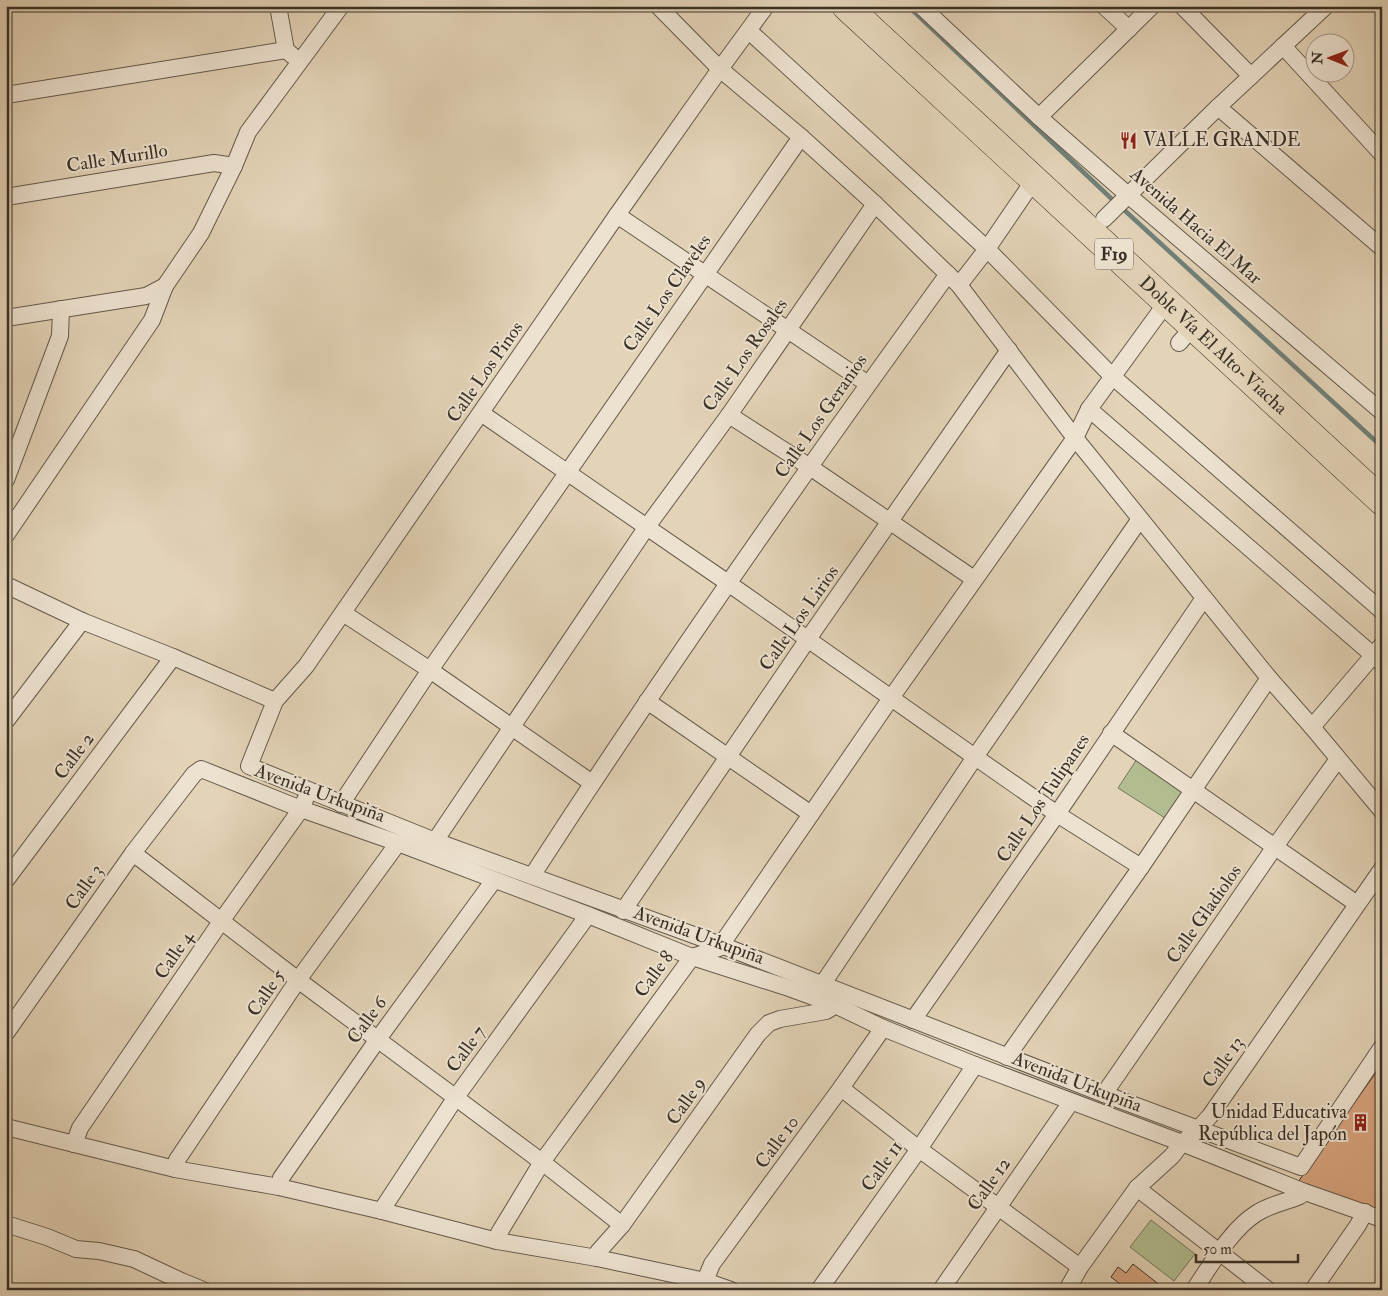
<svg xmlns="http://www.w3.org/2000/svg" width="1388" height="1296" viewBox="0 0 1388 1296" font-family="'IM FELL Double Pica',serif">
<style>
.green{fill:#b1bd90;stroke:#75775c}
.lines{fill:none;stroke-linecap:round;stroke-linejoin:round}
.stream{stroke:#70817a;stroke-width:4.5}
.building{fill:#d7a47f;stroke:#393127}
.street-casing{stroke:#645a4b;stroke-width:18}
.highway-casing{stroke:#393127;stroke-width:29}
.street{stroke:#ede2d0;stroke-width:16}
.highway{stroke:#e3d3b7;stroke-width:28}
.labels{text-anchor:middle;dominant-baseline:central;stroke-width:4;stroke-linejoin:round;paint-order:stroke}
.shield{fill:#ede2d0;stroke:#6f665a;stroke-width:1}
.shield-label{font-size:18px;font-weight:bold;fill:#393127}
.poi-label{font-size:19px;fill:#393127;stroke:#ede2d0;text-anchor:start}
.street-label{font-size:19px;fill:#393127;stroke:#ede2d0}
</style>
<rect width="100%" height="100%" fill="#e3d3b7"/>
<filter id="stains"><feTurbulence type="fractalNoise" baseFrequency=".004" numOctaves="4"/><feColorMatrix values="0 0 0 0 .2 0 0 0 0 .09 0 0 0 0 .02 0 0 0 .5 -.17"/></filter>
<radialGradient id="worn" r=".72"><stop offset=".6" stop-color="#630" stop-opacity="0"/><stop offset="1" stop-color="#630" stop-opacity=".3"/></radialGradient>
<g class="green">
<path d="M 1137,759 L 1184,789 L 1165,818 L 1118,788 Z"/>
<path d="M 1151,1220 L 1195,1254 L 1174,1281 L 1130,1247 Z"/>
</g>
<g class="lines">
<g class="stream">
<path d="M 908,6 L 1116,203"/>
<path d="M 1122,208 L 1382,447"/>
</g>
</g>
<g class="building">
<path d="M 1382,1064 L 1382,1214 L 1298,1182 Z"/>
<path d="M 1133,1264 L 1166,1290 L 1128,1290 L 1111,1277 L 1118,1267 L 1126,1273 Z"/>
</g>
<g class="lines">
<defs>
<g id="street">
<path d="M 278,6 L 286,50 L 293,56"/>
<path d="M 658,6 L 720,69 L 801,137 L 875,204 L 959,285 L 1075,438 L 1269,678 L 1312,727 L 1382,811"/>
<path d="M 766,6 L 720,69 L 617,215 L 306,666 L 275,701 L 249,766 L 435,841 L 721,945 L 1104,1094 L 1301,1167 L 1382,1047"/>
<path d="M 921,6 L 1039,117 L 1128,195 L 1382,412"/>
<path d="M 1104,6 L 1129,29"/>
<path d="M 1182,6 L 1251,76"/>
<path d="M 749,31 L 987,249 L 1112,376 L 1382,611"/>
<path d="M 1283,46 L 1382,154"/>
<path d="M 6,95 L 286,50"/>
<path d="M 1218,107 L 1382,248"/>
<path d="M 1039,117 L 1152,6"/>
<path d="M 6,197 L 214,163 L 234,166"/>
<path d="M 617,215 L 868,384"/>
<path d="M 1104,219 L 1218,107 L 1326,6"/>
<path d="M 959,285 L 987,249 L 1034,180"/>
<path d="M 6,318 L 146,296 L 165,286 L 201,233 L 234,166 L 248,132 L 341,6"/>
<path d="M 1179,343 L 1193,327"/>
<path d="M 1089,409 L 1382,663"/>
<path d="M 481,413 L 728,583 L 975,757 L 1057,814 L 1141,867"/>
<path d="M 729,415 L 810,467 L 974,579"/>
<path d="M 6,480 L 60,336 L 61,309"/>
<path d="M 6,535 L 152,320 L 165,286"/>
<path d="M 6,585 L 82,621 L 173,657 L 275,701"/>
<path d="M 343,613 L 430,670 L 592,783"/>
<path d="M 647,701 L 811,814"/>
<path d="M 6,721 L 82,621"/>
<path d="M 1312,727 L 1382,645"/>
<path d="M 1111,733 L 1357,904"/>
<path d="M 341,804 L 430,670 L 801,137"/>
<path d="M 435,841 L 646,528 L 729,415 L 875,204"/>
<path d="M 133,853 L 298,980 L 542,1162 L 622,1225"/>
<path d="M 532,876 C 664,671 805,471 948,274"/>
<path d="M 6,880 L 173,657"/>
<path d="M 623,911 L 808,639 L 1009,350"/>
<path d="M 822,985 L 975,757 L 1140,519"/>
<path d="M 913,1020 L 1057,814 L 1204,598"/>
<path d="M 6,1033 L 133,853 L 194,774 L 201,769 L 301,809 L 398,843 L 588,915 L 692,957 L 789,988 L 833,1004 L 883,1028 L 975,1065 L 1182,1143 L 1302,1191 L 1382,1219"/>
<path d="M 1007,1057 L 1141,867 L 1269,678"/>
<path d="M 841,1088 L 919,1149 L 1080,1267"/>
<path d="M 1104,1094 L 1274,848 L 1338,759"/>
<path d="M 6,1127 L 175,1169 L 279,1187 L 382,1211 L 497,1241 L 597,1258 L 705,1281 L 731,1290"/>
<path d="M 74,1144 L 80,1128 L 222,920 L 301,809 L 305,800"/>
<path d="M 175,1169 L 177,1160 L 298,980 L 398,843"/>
<path d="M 279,1187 L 281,1178 L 378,1039 L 494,880"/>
<path d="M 1137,1188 L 1268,1290"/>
<path d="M 382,1211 L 385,1205 L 456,1097 L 588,915"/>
<path d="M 6,1224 L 47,1237 L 76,1249 L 99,1251 L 134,1259 L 181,1281 L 203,1290"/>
<path d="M 497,1241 L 499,1233 L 542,1162 L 692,957 L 719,948 L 721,945 L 891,698 L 1065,452 L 1075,438 L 1089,409 L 1167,302"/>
<path d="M 597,1258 L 598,1252 L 622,1225 L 758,1034 L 769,1023 L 780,1019 L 826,1011 L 831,1008 L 833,1004"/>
<path d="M 705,1281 L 712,1264 L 841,1088 L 883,1028"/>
<path d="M 819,1290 L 919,1149 L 975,1065"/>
<path d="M 941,1290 L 1071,1102"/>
<path d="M 1067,1290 L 1080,1267 L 1137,1188 L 1172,1156 L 1182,1143 L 1198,1129 L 1210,1116 L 1382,869"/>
<path d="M 1194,1290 C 1211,1265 1231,1229 1257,1213 C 1271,1204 1286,1202 1300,1196 L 1302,1191"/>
<path d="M 1313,1290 L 1358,1225 L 1365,1212"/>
</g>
<g id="highway">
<path id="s1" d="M 846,6 L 1382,501"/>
</g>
</defs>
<use href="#street" class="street-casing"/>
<use href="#highway" class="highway-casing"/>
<use href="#street" class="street"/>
<use href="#highway" class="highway"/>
</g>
<defs>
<symbol id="restaurant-bare" viewBox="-9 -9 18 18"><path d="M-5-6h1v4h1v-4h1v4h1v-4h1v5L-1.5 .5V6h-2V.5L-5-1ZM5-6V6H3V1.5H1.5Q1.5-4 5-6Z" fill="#8f2418" stroke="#ede2d0" stroke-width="2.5" paint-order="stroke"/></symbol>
<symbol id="building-bare" viewBox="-9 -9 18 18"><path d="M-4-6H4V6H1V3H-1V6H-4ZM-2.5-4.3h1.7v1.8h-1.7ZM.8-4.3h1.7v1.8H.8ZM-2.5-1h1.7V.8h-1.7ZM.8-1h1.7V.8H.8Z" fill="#8f2418" stroke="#ede2d0" stroke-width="2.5" paint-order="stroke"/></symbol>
</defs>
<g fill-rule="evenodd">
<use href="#restaurant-bare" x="1116" y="128" width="25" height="25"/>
<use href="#building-bare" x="1348" y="1110" width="25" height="25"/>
</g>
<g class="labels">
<rect class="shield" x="1095" y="238.5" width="38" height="31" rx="4"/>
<g class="shield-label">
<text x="1114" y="254">F19</text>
</g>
<g class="poi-label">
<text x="1143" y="140">VALLE GRANDE</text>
<text x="1347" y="1112" text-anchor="end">Unidad Educativa<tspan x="1347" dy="22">República del Japón</tspan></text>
</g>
<g class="street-label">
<text transform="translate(117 158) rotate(-9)">Calle Murillo</text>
<text transform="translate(1196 226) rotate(41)">Avenida Hacia El Mar</text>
<text transform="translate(667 293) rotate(-55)">Calle Los Claveles</text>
<text stroke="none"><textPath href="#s1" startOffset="500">Doble Vía El Alto-Viacha</textPath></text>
<text transform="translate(745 355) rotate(-55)">Calle Los Rosales</text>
<text transform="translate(485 372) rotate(-55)">Calle Los Pinos</text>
<text transform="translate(821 416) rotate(-55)">Calle Los Geranios</text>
<text transform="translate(799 618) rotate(-55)">Calle Los Lirios</text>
<text transform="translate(74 756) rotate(-53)">Calle 2</text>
<text transform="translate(320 793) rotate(20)">Avenida Urkupiña</text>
<text transform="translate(1043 798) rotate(-56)">Calle Los Tulipanes</text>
<text transform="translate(84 887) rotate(-55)">Calle 3</text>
<text transform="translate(1204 914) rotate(-55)">Calle Gladiolos</text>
<text transform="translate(699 935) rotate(20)">Avenida Urkupiña</text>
<text transform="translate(174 955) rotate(-56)">Calle 4</text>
<text transform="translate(654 974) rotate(-54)">Calle 8</text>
<text transform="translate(266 993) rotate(-56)">Calle 5</text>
<text transform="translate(367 1020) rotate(-54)">Calle 6</text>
<text transform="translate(466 1049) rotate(-54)">Calle 7</text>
<text transform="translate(1223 1062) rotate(-55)">Calle 13</text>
<text transform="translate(1077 1082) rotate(21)">Avenida Urkupiña</text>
<text transform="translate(686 1101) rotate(-55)">Calle 9</text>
<text transform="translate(777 1142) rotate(-54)">Calle 10</text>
<text transform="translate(882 1166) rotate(-55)">Calle 11</text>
<text transform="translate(989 1184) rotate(-55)">Calle 12</text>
</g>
</g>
<rect width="1388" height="1296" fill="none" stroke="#e3d3b7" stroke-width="25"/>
<rect x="8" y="8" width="1373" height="1281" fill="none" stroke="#393127" stroke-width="2.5"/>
<rect x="12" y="12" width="1363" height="1271" fill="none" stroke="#393127"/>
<g transform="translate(1330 58) rotate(271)"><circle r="24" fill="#ede2d0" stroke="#a59b8c"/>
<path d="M0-4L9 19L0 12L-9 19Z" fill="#8f2418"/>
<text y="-8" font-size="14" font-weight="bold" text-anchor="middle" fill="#393127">N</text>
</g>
<path d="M1196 1254v8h102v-8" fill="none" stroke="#393127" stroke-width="2.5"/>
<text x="1203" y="1254" font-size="15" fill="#393127" stroke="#ede2d0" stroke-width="4" paint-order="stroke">50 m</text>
<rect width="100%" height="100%" filter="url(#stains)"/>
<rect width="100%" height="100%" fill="url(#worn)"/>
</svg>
